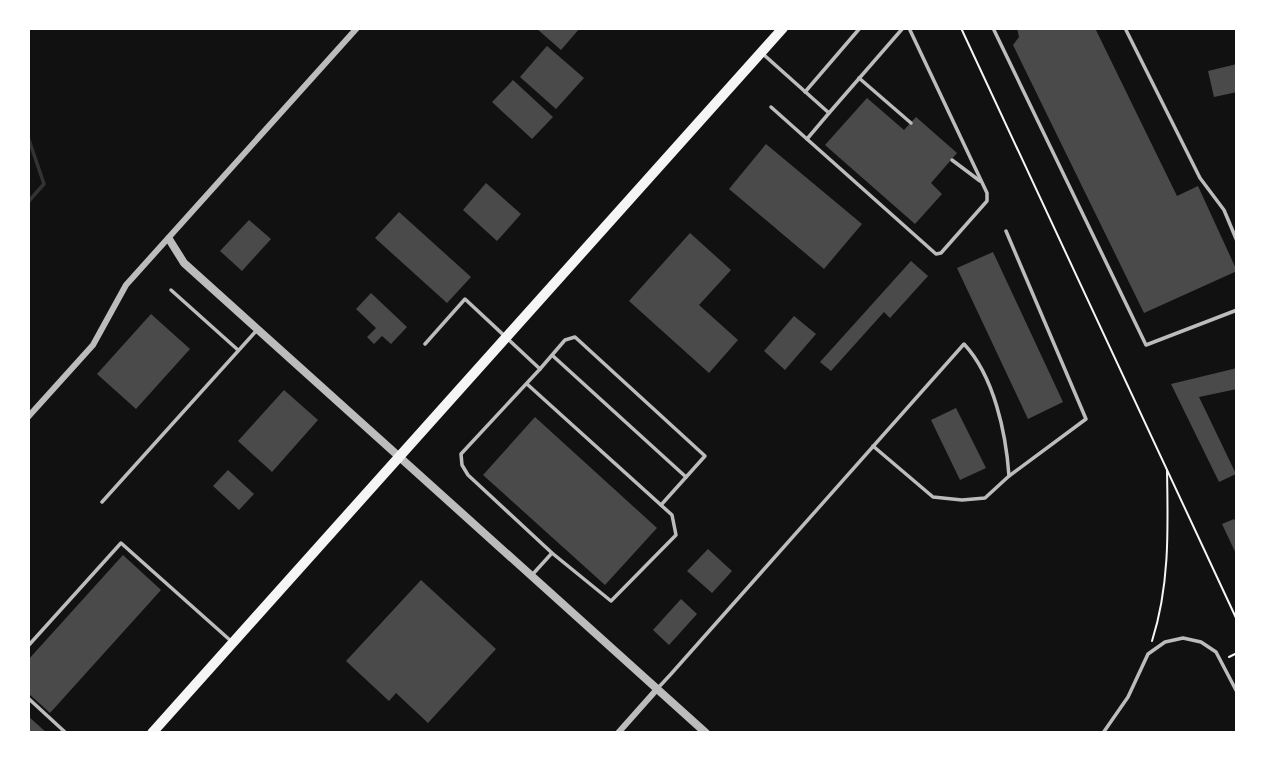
<svg xmlns="http://www.w3.org/2000/svg" width="1265" height="761" viewBox="0 0 1265 761" font-family="Bitter,serif">
<style>
.lines{fill:none;stroke-linecap:round;stroke-linejoin:round}
.stream{stroke:#333;stroke-width:3.5}
.building{fill:#4a4a4a}
.path{stroke:#f5f5f5;stroke-width:2}
.service{stroke:#bcbcbc;stroke-width:3.5}
.minor{stroke:#bcbcbc;stroke-width:6}
.tertiary{stroke:#bcbcbc;stroke-width:8}
.primary{stroke:#f5f5f5;stroke-width:10}
</style>
<rect width="100%" height="100%" fill="#111"/>
<g class="lines">
<path class="stream" d="M 28,137 L 44,184 L 28,202"/>
</g>
<g class="building">
<path d="M 536,28 L 580,28 L 561,50 Z"/>
<path d="M 1017,28 L 1095,28 L 1177,196 L 1198,186 L 1237,271 L 1144,313 L 1013,45 L 1019,37 Z"/>
<path d="M 547,46 L 584,78 L 556,109 L 520,77 Z"/>
<path d="M 1237,64 L 1237,92 L 1214,97 L 1208,71 Z"/>
<path d="M 513,80 L 553,117 L 532,139 L 492,102 Z"/>
<path d="M 867,98 L 904,130 L 916,117 L 957,153 L 931,183 L 942,194 L 915,224 L 825,145 Z"/>
<path d="M 766,144 L 862,224 L 824,269 L 729,189 Z"/>
<path d="M 486,183 L 521,214 L 497,241 L 463,210 Z"/>
<path d="M 399,212 L 471,277 L 447,303 L 375,238 Z"/>
<path d="M 249,220 L 271,239 L 242,271 L 220,251 Z"/>
<path d="M 690,233 L 731,270 L 699,305 L 738,340 L 709,373 L 629,301 Z"/>
<path d="M 993,252 L 1063,402 L 1028,419 L 957,268 Z"/>
<path d="M 911,261 L 928,276 L 890,318 L 884,312 L 831,371 L 820,362 Z"/>
<path d="M 371,293 L 407,327 L 391,344 L 382,336 L 374,344 L 367,337 L 376,328 L 356,309 Z"/>
<path d="M 151,314 L 190,349 L 136,409 L 97,374 Z"/>
<path d="M 794,316 L 816,334 L 785,370 L 764,351 Z"/>
<path d="M 1237,368 L 1237,389 L 1199,397 L 1236,474 L 1219,482 L 1171,384 Z"/>
<path d="M 284,390 L 318,420 L 272,472 L 238,441 Z"/>
<path d="M 956,408 L 986,468 L 960,480 L 931,420 Z"/>
<path d="M 535,417 L 657,528 L 605,585 L 483,475 Z"/>
<path d="M 228,470 L 254,494 L 239,510 L 213,486 Z"/>
<path d="M 1234,519 L 1237,525 L 1237,556 L 1222,524 Z"/>
<path d="M 708,549 L 732,571 L 712,593 L 687,571 Z"/>
<path d="M 123,555 L 161,590 L 50,713 L 28,693 L 28,660 Z"/>
<path d="M 421,580 L 496,649 L 428,723 L 396,693 L 389,701 L 346,661 Z"/>
<path d="M 681,599 L 697,614 L 669,645 L 653,630 Z"/>
<path d="M 28,716 L 47,733 L 28,733 Z"/>
</g>
<g class="lines">
<g class="path">
<path d="M 961,28 L 1237,620"/>
<path d="M 1152,641 C 1170,585 1168,527 1167,470"/>
<path d="M 1229,657 L 1237,653"/>
</g>
<g class="service">
<path d="M 993,28 L 1146,345 L 1237,310"/>
<path d="M 1125,28 L 1200,178 L 1224,210 L 1237,241"/>
<path d="M 763,54 L 829,113 L 807,139"/>
<path d="M 859,78 L 911,123"/>
<path d="M 805,92 L 860,28"/>
<path d="M 771,107 L 936,254 L 941,253 L 987,201 L 987,193 L 909,28"/>
<path d="M 829,113 L 903,28"/>
<path d="M 952,160 L 980,181"/>
<path d="M 1006,231 L 1086,419 L 1009,476"/>
<path d="M 171,290 L 238,350"/>
<path d="M 425,344 L 465,299 L 540,369 L 461,454 L 462,465 L 468,475 L 552,553 L 611,601 L 676,535 L 672,515 L 527,384"/>
<path d="M 553,356 L 686,477"/>
<path d="M 540,369 L 565,340 L 575,337 L 705,456 L 661,505"/>
<path d="M 102,502 L 257,330"/>
<path d="M 532,575 L 552,553"/>
<path d="M 28,646 L 121,543 L 231,641"/>
<path d="M 658,688 L 671,674 L 964,344 C 994,376 1006,433 1009,476 L 985,498 L 962,500 L 933,497 L 873,446"/>
<path d="M 28,698 L 66,733"/>
<path d="M 1103,733 L 1128,697 L 1148,654 L 1165,642 L 1183,638 L 1201,642 L 1216,652 L 1237,692"/>
</g>
<g class="minor">
<path d="M 28,417 L 93,345 L 126,285 L 357,28"/>
<path d="M 618,733 L 658,688"/>
</g>
<path class="tertiary" d="M 169,239 L 184,263 L 706,733"/>
<path class="primary" d="M 152,733 L 783,28"/>
</g>
<rect width="1265" height="761" fill="none" stroke="#ffffff" stroke-width="60"/>
</svg>
